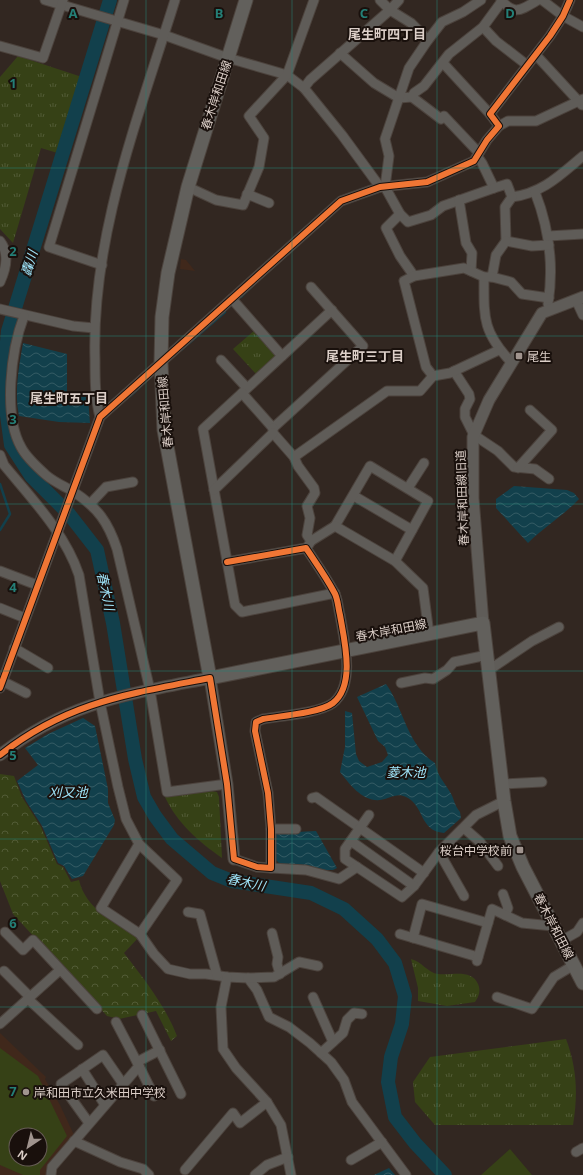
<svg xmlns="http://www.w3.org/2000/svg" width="583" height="1175" viewBox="0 0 583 1175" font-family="'Noto Sans','Noto Sans JP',sans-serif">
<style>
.built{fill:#40281b;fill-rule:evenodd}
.grass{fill:url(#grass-tufts)}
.forest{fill:url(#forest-crowns)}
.pitch{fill:#364116;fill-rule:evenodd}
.water{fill:url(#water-waves)}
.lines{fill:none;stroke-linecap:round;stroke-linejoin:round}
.stream{stroke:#12404c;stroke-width:2.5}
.river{stroke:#12404c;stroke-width:14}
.minor-casing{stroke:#4c433d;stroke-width:11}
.tertiary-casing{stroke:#4c433d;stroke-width:13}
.secondary-casing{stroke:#4c433d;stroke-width:15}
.minor{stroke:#5f5c58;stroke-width:9}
.tertiary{stroke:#5f5c58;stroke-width:11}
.secondary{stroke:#62605c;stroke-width:13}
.cycleway-casing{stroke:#19100c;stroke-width:8}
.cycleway{stroke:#f07635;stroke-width:6}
.grid{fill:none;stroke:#247f77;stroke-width:1;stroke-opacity:0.55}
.poi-dot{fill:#a0948e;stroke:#19100c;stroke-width:1.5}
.labels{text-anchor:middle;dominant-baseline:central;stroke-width:4;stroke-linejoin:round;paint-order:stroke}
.street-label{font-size:12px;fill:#dccfc8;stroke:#19100c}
.poi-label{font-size:12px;fill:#dccfc8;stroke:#19100c;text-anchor:start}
.neighbourhood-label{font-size:13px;font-weight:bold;fill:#dccfc8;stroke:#19100c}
.water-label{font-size:13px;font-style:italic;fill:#9fe4f9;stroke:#19100c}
.grid-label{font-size:13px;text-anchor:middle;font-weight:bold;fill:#247f77;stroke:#19100c;stroke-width:4;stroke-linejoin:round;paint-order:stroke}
</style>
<defs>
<pattern id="grass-tufts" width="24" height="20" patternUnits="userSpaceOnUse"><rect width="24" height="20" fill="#364116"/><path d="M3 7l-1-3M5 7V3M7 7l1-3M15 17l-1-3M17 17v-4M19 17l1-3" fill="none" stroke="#525b36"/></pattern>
<pattern id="forest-crowns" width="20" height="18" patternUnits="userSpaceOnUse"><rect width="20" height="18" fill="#364116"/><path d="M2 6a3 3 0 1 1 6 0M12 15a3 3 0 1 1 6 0" fill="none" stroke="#525b36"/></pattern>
<pattern id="water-waves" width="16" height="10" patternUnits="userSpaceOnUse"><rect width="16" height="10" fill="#12404c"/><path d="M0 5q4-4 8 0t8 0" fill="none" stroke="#345b64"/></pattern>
</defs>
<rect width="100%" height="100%" fill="#322721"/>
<g class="built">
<path d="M 181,259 L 186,260 L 195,271 L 180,269 Z"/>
<path d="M 0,1033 L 46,1077 L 45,1079 L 60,1105 L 74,1135 L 48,1175 L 0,1175 ZM 16,1135 L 40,1135 L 40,1159 L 16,1159 Z"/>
</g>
<g class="grass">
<path d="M 18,56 L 85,78 L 61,154 L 41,148 L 13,243 L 0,229 L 0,77 Z"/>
<path d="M 255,330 L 275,352 L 275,358 L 257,375 L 233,349 Z"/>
<path d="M 211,791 L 217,792 L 219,797 L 222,858 C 199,842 177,823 165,797 Z"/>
<path d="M 411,959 C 421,961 428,973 438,974 C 451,976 471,968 478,984 C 481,991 479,996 475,1002 L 447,1006 L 418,1001 L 418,988 Z"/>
<path d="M 566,1039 C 577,1068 578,1095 573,1125 L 435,1125 L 415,1102 L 413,1082 L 430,1057 Z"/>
</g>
<path class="forest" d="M 0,774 L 14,776 L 22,797 L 41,827 L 57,864 L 63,867 L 71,882 L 79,880 C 86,910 115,922 138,938 L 124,953 C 144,979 165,1005 177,1036 L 171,1041 L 156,1011 L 119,1019 L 107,1016 L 13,914 L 0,881 Z"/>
<g class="pitch">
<path d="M 0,1048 L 38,1076 L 67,1136 L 40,1170 L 40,1175 L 23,1175 L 0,1165 ZM 16,1135 L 40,1135 L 40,1159 L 16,1159 Z"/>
<path d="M 510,1149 L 532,1175 L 481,1175 Z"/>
</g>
<g class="water">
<path d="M 23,343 L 67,354 L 67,396 L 88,397 L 90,423 L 59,422 L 19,416 C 14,392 19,366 23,343 Z"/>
<path d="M 514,486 L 567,490 L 574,493 L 579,499 C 563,516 544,527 528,543 L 496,508 L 496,499 Z"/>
<path d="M 386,684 C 404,709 407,745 435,763 C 438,777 443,780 450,792 C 455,800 453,803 460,812 L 461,818 L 444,833 C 419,831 425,806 406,797 C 398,793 392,797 385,799 C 365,805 351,786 340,772 L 345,747 L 345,711 L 352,713 L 356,754 L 359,761 L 367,767 L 382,762 L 388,755 L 385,747 L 378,741 L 357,697 Z"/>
<path d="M 83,718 L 95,726 L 108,789 L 108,803 L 115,820 L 114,825 L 83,876 L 72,879 L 64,866 L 58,863 L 42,826 L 26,801 L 17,781 L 38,765 L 25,748 L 48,734 Z"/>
<path d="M 316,831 L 337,868 L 333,870 L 326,870 L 303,865 L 280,864 L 276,860 L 276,833 Z"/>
<path d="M 389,1168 L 395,1175 L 374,1175 Z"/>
</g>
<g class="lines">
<g class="stream">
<path d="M 241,297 L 254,284"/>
<path d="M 181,350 L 225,312"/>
<path d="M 130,396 L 140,387"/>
<path d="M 0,484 L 10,514 L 0,530"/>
</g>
<path class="river" d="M 110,0 L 8,331 L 3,386 L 11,445 L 31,476 L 69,514 L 97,550 L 113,623 L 135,759 L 144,797 L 155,816 L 172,839 L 212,873 L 232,881 L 311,893 L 344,909 L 377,939 L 395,963 L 405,996 L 402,1024 L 391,1057 L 388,1082 L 395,1117 L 415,1143 L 445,1175"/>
<defs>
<g id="minor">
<path d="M 45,0 L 164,35 L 228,58 L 287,75 L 304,88 L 342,135 L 380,187"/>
<path d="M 380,0 L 390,10 L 411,23 L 428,40"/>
<path d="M 501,0 C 515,16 521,10 538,0"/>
<path d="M 542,0 L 563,16 L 583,27"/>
<path d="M 483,27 L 496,41 L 527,65"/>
<path d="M 0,46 L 43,58 L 63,0"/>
<path d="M 340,53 L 374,83 L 399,98 L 412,97 L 441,119 L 444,116 L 479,153"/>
<path d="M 536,55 L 582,105"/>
<path d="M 443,63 L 490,114"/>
<path d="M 304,88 L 310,80 L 390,10 L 399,0"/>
<path d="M 412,97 L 414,93 L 424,86 L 449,54 L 483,27 L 502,1"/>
<path d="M 499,126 L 508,121 L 536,121 L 583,99"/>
<path d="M 477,156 L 482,163 L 494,188 L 443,206 L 431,215 L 408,222 L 400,214 L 385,187 L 389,156 L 385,139 L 409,68 L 428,40 L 442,22 L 463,12 L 481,0"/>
<path d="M 188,187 L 216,200 L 243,205 L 259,167 L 264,138 L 249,116 L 287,75 L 314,0"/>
<path d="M 494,188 L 507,184 L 512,197 C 543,193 560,175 583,156"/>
<path d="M 535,192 C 549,228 554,266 548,304"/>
<path d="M 247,194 L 269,203"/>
<path d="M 512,197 L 505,207 L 506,241 L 532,246 L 549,245"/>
<path d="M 459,200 L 466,243 L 472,253 L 471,271"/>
<path d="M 400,214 L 386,228 L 400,256 L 414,276"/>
<path d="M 548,236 L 583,234"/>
<path d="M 0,241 C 10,254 6,269 0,282"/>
<path d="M 102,265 L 49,247 L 124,0"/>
<path d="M 484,277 C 484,317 482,331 511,362"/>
<path d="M 492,277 L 496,255 L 506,241"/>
<path d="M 232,299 L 282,356"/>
<path d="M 576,300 L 583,315"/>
<path d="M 0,309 L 73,326 L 94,328"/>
<path d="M 332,310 L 203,429 L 235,605 L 242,612 L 335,593"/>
<path d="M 24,316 C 11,350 3,415 21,447 C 26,457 37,467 46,475 C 54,482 64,486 74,492 C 98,508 108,522 117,549 L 150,690 L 167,792 L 227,784"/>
<path d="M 221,360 L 247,388"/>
<path d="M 454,371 L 469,394 L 470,399 L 465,409 L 465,417 L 474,435 L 498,451 L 514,467 L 535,469 L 549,479"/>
<path d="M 433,376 L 426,367 L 404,281 L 414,276 L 464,268 L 484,277 L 492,277 L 511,282 L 522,294 L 549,298"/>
<path d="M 242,393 L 273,428 L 363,346 L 311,287"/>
<path d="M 100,417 C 95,398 95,379 95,360 C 91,236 139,116 175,0"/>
<path d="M 273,428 L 273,433 L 294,457 L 298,466 L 314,488 L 315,493 L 307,506 L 310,518 L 307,535 L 311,541 L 308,546"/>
<path d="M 0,455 L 4,465 C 32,499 65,533 79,575 L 100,702 L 118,787 L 126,819 L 139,844 L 177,880 L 140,934"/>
<path d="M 294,457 L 387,391 L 420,391 L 433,376 L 450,373 L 499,350"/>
<path d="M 518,468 L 552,430 L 530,410"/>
<path d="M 408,488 L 424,463"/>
<path d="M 214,490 L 273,433"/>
<path d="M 354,496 L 412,530"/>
<path d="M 90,504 L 106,487 L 133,482"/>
<path d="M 335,526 L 370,466 L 428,501 L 395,561"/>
<path d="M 311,541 L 335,526 L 395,561 L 423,588 L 429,634"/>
<path d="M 227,562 L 306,548 C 316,563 326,577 334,592 C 338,598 338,608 340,615 C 344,639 356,685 333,703 C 320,713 280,716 263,719 L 256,722 L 255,731 L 268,793 L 271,829 L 271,868 L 257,867 L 234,859"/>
<path d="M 0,571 L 37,585"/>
<path d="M 0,608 L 25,618"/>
<path d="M 14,648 L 48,668"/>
<path d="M 489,670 L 532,641 L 559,627"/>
<path d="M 2,681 L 26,693"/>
<path d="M 401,683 L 425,678 L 433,679 L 447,670 L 454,662 L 487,655"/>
<path d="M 0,688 L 100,417 L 341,201 L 380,187 L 427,182 L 474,161 L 487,140 L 499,126 L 490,114 L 550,36 L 563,16 L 570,0"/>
<path d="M 502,784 L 542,782"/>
<path d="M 312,798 L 316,797 L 424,873"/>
<path d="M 369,815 L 345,849 L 345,859 L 402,897 L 414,886 L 439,852 L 476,815 L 504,801"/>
<path d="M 464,828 L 480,842 L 498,866"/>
<path d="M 271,829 L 296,829"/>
<path d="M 351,841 L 414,886"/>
<path d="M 139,844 L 101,908 L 140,934 L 154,954 L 168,969 L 190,974 L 206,974 L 227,977 L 248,978 L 257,990 L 269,1017 L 289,1027 L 310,1043 L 331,1062 L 344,1080 L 352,1102 L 406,1175"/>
<path d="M 439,852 L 464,896"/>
<path d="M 271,868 L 306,870 L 339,879 L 357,867"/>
<path d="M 503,894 L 508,908 L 505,915"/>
<path d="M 188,912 L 200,914 L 217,975"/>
<path d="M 5,932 L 23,950 L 33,940 L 97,1009"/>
<path d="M 272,933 L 278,957 L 277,964 L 280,974"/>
<path d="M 400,934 L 478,957"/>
<path d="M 413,938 L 422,904 L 488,923"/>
<path d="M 561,941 L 577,932 L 583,923"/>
<path d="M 477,961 L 492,909 L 522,923 L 553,926"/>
<path d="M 4,971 L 30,997"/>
<path d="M 227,977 L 221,1007 L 223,1049 L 236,1068 L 267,1102 L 281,1125 L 291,1175"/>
<path d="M 248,978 L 274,977 L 299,962 L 318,966"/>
<path d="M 313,997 L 333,1042"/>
<path d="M 497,997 L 532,1009 L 554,977 L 574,965"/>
<path d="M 28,999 L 78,1045"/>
<path d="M 142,1015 L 181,1094"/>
<path d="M 0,1024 L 60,970"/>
<path d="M 321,1053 L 343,1033 L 347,1020 L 354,1013 L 362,1014"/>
<path d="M 137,1062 L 160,1050"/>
<path d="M 139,1066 L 154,1096"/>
<path d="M 82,1069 L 105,1105"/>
<path d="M 89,1123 L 61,1084 L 103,1055 L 123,1084"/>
<path d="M 74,1141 L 120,1162 L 143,1169 L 149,1175"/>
<path d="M 576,1152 L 583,1148"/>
<path d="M 351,1160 L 382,1142"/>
<path d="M 185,1170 L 233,1113 L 240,1123 L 267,1102"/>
<path d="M 51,1175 L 52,1167 L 139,1066 L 116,1022"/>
<path d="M 255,1175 L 267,1165 L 288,1157"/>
</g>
<g id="tertiary">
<path d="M 483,623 L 473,498 L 473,437 L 489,400 L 542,313 L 583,297"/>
<path d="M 0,755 C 67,702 129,694 210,678 L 227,784 L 234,859"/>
</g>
<path id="secondary" d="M 246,0 L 188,187 L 168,273 L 162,317 L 161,362 L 164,430 L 210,678 L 483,623 L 504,801 L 510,836 L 523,867 L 583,983"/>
</defs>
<use href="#minor" class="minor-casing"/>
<use href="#tertiary" class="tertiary-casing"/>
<use href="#secondary" class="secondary-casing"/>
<use href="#minor" class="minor"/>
<use href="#tertiary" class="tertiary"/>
<use href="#secondary" class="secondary"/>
<defs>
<g id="cycleway">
<path d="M 0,688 L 100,417 L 341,201 L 380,187 L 427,182 L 474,161 L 487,140 L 499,126 L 490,114 L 550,36 L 563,16 L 570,0"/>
<path d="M 0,755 C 67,702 129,694 210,678 L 227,784 L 234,859 L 257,867 L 271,868 L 271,829 L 268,793 L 255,731 L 256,722 L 263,719 C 280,716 320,713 333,703 C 356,685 344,639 340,615 C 338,608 338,598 334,592 C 326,577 316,563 306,548 L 227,562"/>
</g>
</defs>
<use href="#cycleway" class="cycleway-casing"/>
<use href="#cycleway" class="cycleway"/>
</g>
<path class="grid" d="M 146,0 L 146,1175M 292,0 L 292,1175M 437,0 L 437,1175M 0,168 L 583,168M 0,336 L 583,336M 0,504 L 583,504M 0,671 L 583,671M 0,839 L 583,839M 0,1007 L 583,1007"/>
<g class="poi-dot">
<rect x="515" y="352" width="8" height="8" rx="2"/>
<rect x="516" y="846" width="8" height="8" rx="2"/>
<circle cx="26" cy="1092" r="4"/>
</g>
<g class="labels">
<g class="street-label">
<text transform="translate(216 95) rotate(-72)">春木岸和田線</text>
<text transform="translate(165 412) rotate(-95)">春木岸和田線</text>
<text transform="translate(462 498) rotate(-92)">春木岸和田線旧道</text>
<text transform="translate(391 630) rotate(-11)">春木岸和田線</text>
<text transform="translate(554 926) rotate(63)">春木岸和田線</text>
</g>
<g class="poi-label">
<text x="527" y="356">尾生</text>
<text x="512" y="850" text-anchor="end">桜台中学校前</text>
<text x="34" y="1092">岸和田市立久米田中学校</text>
</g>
<g class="neighbourhood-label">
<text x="387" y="34">尾生町四丁目</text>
<text x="365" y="356">尾生町三丁目</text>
<text x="69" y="398">尾生町五丁目</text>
</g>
<g class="water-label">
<text transform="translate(29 263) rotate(-73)">轟川</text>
<text transform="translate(106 591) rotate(78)">春木川</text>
<text x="406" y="772">菱木池</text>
<text x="68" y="792">刈又池</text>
<text transform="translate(246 882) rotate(12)">春木川</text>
</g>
</g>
<g class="grid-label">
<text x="73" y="18">A</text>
<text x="219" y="18">B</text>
<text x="364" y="18">C</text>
<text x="510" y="18">D</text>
<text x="13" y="88">1</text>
<text x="13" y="256">2</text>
<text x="13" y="424">3</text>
<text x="13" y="592">4</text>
<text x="13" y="760">5</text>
<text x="13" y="928">6</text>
<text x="13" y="1096">7</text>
</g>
<g transform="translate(28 1147) rotate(215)"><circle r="19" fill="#19100c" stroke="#675c57"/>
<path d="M0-3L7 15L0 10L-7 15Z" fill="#a0948e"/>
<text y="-6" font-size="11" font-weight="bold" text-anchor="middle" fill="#dccfc8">N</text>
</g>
</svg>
